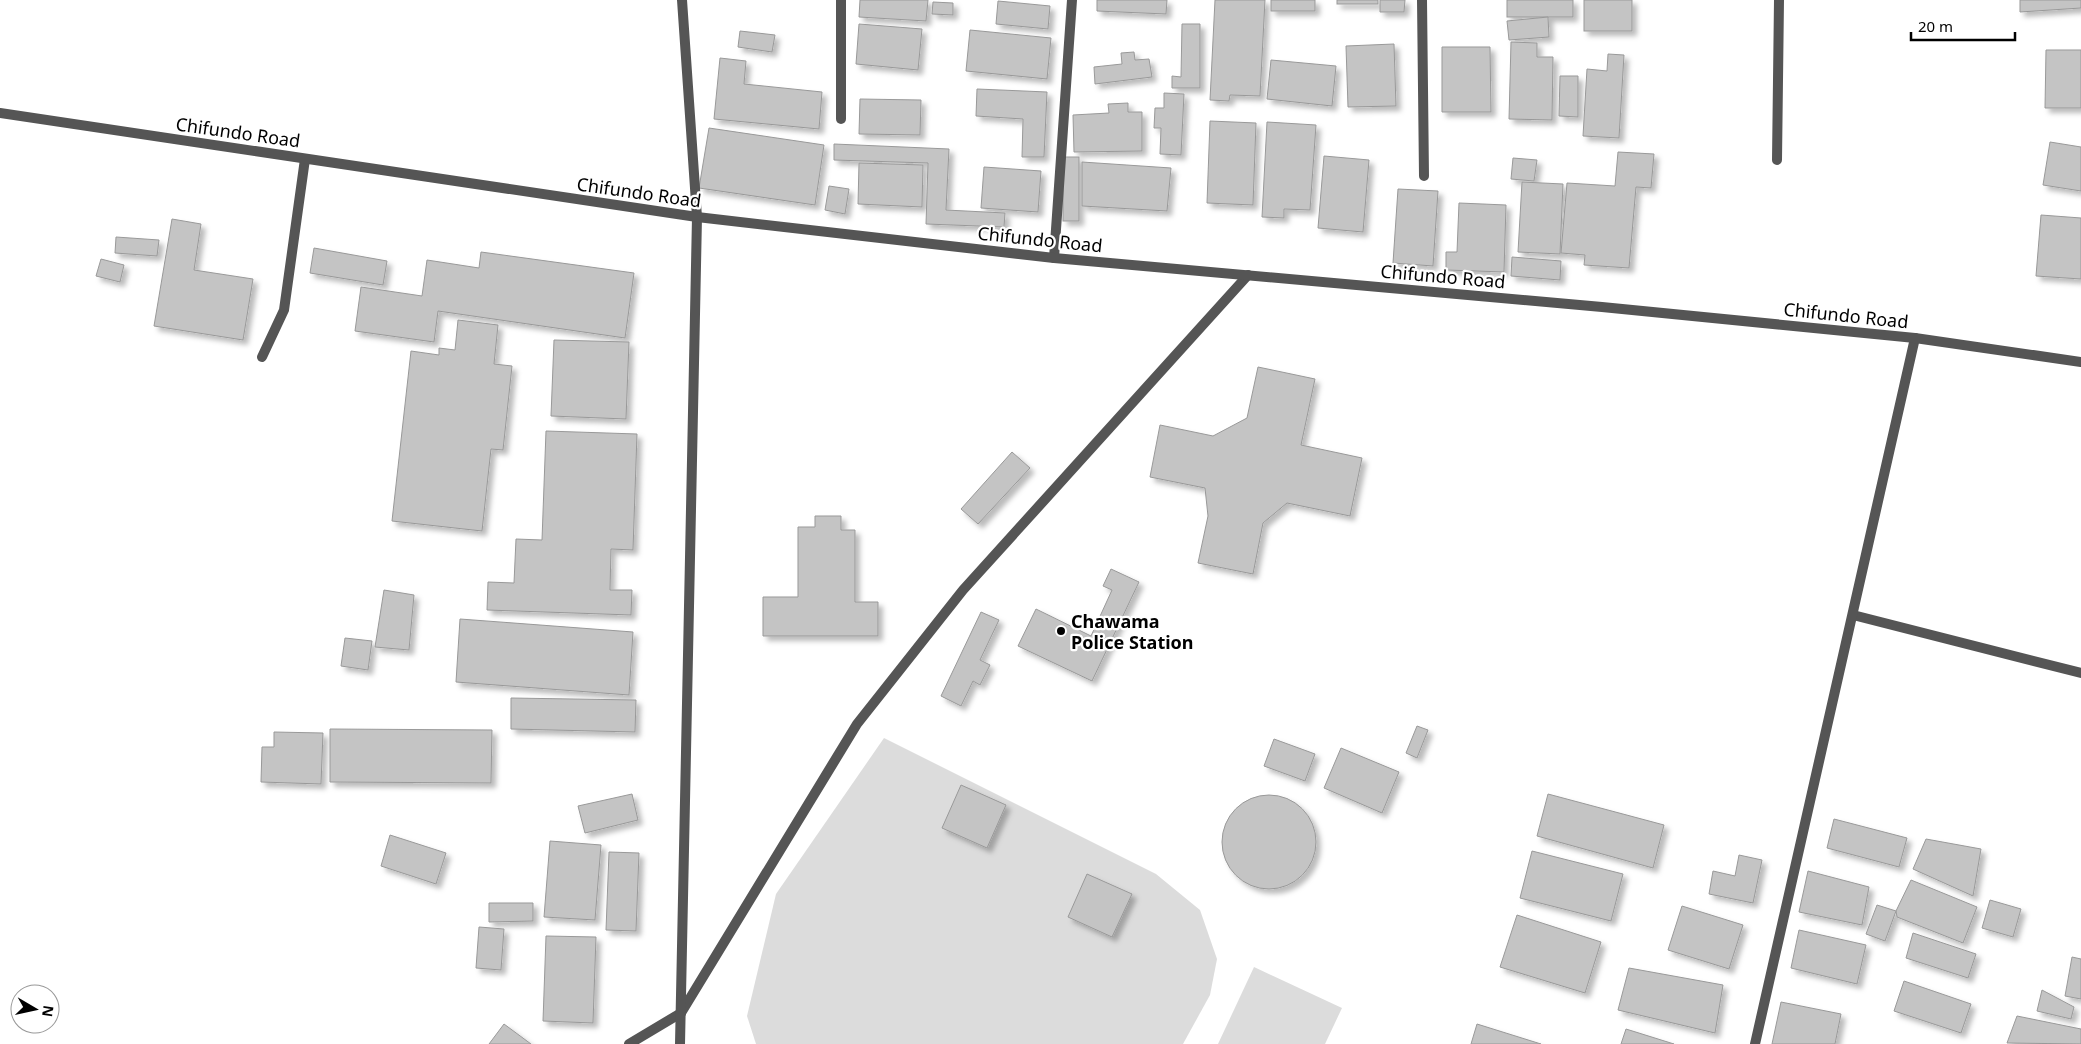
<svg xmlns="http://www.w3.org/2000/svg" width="2081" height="1044" viewBox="0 0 2081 1044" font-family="'Noto Sans',sans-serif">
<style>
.green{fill:#dcdcdc}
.building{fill:#c4c4c4;stroke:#999;filter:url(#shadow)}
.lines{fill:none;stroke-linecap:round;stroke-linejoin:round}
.service{stroke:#555;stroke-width:10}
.minor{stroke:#555;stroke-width:10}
.tertiary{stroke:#555;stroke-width:10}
.poi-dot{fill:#000;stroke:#fff;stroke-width:2}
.labels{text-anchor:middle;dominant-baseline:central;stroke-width:4.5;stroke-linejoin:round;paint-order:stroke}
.street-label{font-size:18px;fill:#000;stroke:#fff}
.poi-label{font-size:18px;font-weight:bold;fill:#000;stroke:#fff;text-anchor:start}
</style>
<defs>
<filter id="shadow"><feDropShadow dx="4.5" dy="4.5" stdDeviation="2.5" flood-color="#0004"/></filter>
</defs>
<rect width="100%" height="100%" fill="#fff"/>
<g class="green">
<path d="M 884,738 L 1156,874 L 1200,910 L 1217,959 L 1210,995 L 1183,1044 L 756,1044 L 747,1016 L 776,894 Z"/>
<path d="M 1254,967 L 1342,1008 L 1325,1044 L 1218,1044 Z"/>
</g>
<g class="building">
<path d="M 860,0 L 928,0 L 926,21 L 859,17 Z"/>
<path d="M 1097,0 L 1167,0 L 1166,14 L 1097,11 Z"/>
<path d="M 1215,0 L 1265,0 L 1260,96 L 1230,95 L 1229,101 L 1210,100 Z"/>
<rect x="1271" y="0" width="44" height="11"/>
<rect x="1337" y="0" width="41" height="4"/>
<path d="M 1380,0 L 1405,0 L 1404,12 L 1380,12 Z"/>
<rect x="1507" y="0" width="66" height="17"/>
<rect x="1584" y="0" width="48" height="31"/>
<path d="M 2020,0 L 2081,0 L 2081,8 L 2020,12 Z"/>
<path d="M 998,1 L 1050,6 L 1048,29 L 996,24 Z"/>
<path d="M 933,2 L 953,3 L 953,15 L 932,14 Z"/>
<path d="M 1548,17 L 1549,37 L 1509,40 L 1507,21 Z"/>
<path d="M 859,24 L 922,29 L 918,70 L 856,64 Z"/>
<path d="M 1182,24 L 1200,24 L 1200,88 L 1172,88 L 1172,76 L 1181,77 Z"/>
<path d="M 970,30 L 1051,38 L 1047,79 L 966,71 Z"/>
<path d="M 740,31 L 775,35 L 772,52 L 738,47 Z"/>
<path d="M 1511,42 L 1537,43 L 1537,57 L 1553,57 L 1552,120 L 1509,119 Z"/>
<path d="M 1394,44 L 1396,106 L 1348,107 L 1346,46 Z"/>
<path d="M 1442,47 L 1490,47 L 1491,112 L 1442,112 Z"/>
<path d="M 2046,50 L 2081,50 L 2081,108 L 2045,108 Z"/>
<path d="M 1134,52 L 1135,60 L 1149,59 L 1152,77 L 1095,84 L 1094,67 L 1122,64 L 1121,53 Z"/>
<path d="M 1608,54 L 1624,55 L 1619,138 L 1583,136 L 1587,69 L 1607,71 Z"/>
<path d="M 720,58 L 746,61 L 744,84 L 822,92 L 819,129 L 714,119 Z"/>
<path d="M 1271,60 L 1336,66 L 1332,106 L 1267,99 Z"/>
<path d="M 1560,76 L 1578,76 L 1578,117 L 1559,116 Z"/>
<path d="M 977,89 L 1047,92 L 1044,157 L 1022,157 L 1023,119 L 976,116 Z"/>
<path d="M 1164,93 L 1184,94 L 1181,155 L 1160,154 L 1161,128 L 1154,128 L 1155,108 L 1164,108 Z"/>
<path d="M 860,99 L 921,100 L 920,135 L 859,134 Z"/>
<path d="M 1128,103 L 1128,112 L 1142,112 L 1142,151 L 1074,152 L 1073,115 L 1109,113 L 1108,104 Z"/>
<path d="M 1210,121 L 1256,123 L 1253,205 L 1207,203 Z"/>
<path d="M 1267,122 L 1316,125 L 1310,210 L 1284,209 L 1284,218 L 1262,217 Z"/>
<path d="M 709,128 L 824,145 L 815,205 L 699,188 Z"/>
<path d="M 2050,142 L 2081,147 L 2081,191 L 2043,185 Z"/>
<path d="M 834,144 L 949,149 L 946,210 L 1005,213 L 1004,227 L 926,224 L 928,163 L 834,160 Z"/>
<path d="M 1618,152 L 1654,154 L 1651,188 L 1636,187 L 1629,268 L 1584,265 L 1585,255 L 1561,253 L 1567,183 L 1615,186 Z"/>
<path d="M 1324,156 L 1369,160 L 1363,232 L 1318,228 Z"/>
<rect x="1063" y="157" width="16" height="64"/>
<path d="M 1513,158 L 1537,160 L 1534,181 L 1511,179 Z"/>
<path d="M 1082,162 L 1171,168 L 1167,211 L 1082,206 Z"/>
<path d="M 859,163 L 923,165 L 922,207 L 858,204 Z"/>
<path d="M 984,167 L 1041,171 L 1038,212 L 981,208 Z"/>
<path d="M 1522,182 L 1563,184 L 1560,254 L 1518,252 Z"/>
<path d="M 829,186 L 849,189 L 845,214 L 825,210 Z"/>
<path d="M 1398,189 L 1438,191 L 1433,266 L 1393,263 Z"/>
<path d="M 1459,203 L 1506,205 L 1504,272 L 1446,270 L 1446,252 L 1457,252 Z"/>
<path d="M 2041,215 L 2081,218 L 2081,279 L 2036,276 Z"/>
<path d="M 172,219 L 201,224 L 194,270 L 253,279 L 243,340 L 154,326 Z"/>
<path d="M 116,237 L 159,240 L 157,256 L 115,253 Z"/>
<path d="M 314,248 L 387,261 L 383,285 L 310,273 Z"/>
<path d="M 481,252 L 634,273 L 625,338 L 438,311 L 434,342 L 355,331 L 361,287 L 422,296 L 427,260 L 479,268 Z"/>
<path d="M 1512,257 L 1561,261 L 1560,280 L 1511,276 Z"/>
<path d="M 101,259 L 124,265 L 120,282 L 96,276 Z"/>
<path d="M 458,320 L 498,325 L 494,364 L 512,366 L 503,450 L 491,449 L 482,531 L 392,521 L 411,351 L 439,355 L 439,348 L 455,350 Z"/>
<path d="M 554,340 L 629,342 L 626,419 L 551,416 Z"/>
<path d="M 1258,367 L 1315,379 L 1301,445 L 1362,458 L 1350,516 L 1287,503 L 1263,523 L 1253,574 L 1198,563 L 1208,516 L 1205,488 L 1150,477 L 1160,425 L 1213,436 L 1247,418 Z"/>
<path d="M 546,431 L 637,434 L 633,550 L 611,549 L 610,590 L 632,590 L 631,615 L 487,610 L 488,582 L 514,583 L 516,539 L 542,540 Z"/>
<path d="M 1012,452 L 1030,468 L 978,524 L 961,509 Z"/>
<path d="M 815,516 L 841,516 L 841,530 L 855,530 L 855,602 L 878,602 L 878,636 L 763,636 L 763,597 L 798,597 L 798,527 L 815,527 Z"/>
<path d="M 1111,569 L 1139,582 L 1092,681 L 1018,646 L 1036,609 L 1091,636 L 1112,590 L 1103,586 Z"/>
<path d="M 384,590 L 414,595 L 409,650 L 375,647 Z"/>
<path d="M 981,612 L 999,620 L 980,660 L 990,665 L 980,685 L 973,681 L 961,706 L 941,696 Z"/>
<path d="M 460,619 L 633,632 L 629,695 L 456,682 Z"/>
<path d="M 345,638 L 372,641 L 368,670 L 341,666 Z"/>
<path d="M 511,698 L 636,700 L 635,732 L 511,729 Z"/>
<path d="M 1417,726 L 1428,730 L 1417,758 L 1406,753 Z"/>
<path d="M 330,729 L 492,730 L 491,783 L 330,782 Z"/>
<path d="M 274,732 L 323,733 L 321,784 L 261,782 L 262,747 L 274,747 Z"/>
<path d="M 1274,739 L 1315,754 L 1305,781 L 1264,766 Z"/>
<path d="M 1341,748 L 1399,772 L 1382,813 L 1324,788 Z"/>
<path d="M 961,785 L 1006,805 L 987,848 L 942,828 Z"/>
<path d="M 632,794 L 638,820 L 585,833 L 578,806 Z"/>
<path d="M 1548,794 L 1664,825 L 1653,868 L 1537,836 Z"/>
<circle cx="1269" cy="842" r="47"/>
<path d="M 1834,819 L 1907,838 L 1899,867 L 1827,848 Z"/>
<path d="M 390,835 L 446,853 L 436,884 L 381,866 Z"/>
<path d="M 1926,839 L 1981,849 L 1973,896 L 1913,869 Z"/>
<path d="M 550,841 L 601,845 L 595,920 L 544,917 Z"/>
<path d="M 1532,851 L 1623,874 L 1611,921 L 1520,898 Z"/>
<path d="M 609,852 L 639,853 L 636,931 L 606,930 Z"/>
<path d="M 1739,855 L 1762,860 L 1753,903 L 1709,894 L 1713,871 L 1735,876 Z"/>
<path d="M 1808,871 L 1869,887 L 1862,925 L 1799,912 Z"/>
<path d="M 1087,874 L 1132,894 L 1112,937 L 1068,917 Z"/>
<path d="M 1911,880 L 1977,907 L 1963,943 L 1897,917 L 1896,911 Z"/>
<path d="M 1990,900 L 2021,909 L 2013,937 L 1982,928 Z"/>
<path d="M 489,903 L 533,903 L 533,921 L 489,922 Z"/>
<path d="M 1877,905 L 1896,911 L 1885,941 L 1866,934 Z"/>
<path d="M 1682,906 L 1743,925 L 1729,969 L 1668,950 Z"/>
<path d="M 1517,915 L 1601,942 L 1585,993 L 1500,967 Z"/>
<path d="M 479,927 L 504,929 L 501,970 L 476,968 Z"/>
<path d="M 1799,930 L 1866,945 L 1857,984 L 1791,968 Z"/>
<path d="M 1913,933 L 1976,954 L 1968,978 L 1906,958 Z"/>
<path d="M 546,936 L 596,937 L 593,1023 L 543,1021 Z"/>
<path d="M 2072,957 L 2081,959 L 2081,999 L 2065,996 Z"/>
<path d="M 1629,968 L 1723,985 L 1715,1033 L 1618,1010 Z"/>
<path d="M 1904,981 L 1971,1004 L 1961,1033 L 1894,1011 Z"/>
<path d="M 2042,990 L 2074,1007 L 2071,1019 L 2037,1011 Z"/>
<path d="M 1781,1002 L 1841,1014 L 1835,1044 L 1772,1044 Z"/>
<path d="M 2017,1016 L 2081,1029 L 2081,1044 L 2007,1043 Z"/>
<path d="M 504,1024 L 531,1044 L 489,1044 Z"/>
<path d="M 1477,1024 L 1541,1044 L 1471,1044 Z"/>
<path d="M 1626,1029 L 1674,1044 L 1621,1044 Z"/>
</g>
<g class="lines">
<g class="service">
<path d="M 262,357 L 284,310 L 305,159"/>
<path d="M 681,1013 L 857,724 L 963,590 L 1248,275"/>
</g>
<g class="minor">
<path d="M 1422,0 L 1424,176"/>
<path d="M 841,119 L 841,0"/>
<path d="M 1777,160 L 1779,0"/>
<path d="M 1054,258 L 1072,0"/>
<path d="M 1853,615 L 2081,673"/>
<path d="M 629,1044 L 681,1013"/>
<path d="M 680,1044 L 697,217 L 682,0"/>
<path d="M 1755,1044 L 1915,338"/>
</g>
<path class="tertiary" d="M 0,113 L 697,217 L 1054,258 L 1602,307 L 1915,338 L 2081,362"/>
</g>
<circle class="poi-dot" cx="1061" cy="631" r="5"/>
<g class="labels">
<g class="street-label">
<text transform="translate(238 132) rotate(8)">Chifundo Road</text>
<text transform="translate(639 192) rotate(8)">Chifundo Road</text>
<text transform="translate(1040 239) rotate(6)">Chifundo Road</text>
<text transform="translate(1443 276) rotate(5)">Chifundo Road</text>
<text transform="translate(1846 315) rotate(6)">Chifundo Road</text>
</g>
<g class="poi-label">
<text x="1071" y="621">Chawama<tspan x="1071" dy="21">Police Station</tspan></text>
</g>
</g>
<g transform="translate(35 1009) rotate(99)"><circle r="24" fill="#ffffff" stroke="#999999"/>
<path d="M0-4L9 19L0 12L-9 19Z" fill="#000000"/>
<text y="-8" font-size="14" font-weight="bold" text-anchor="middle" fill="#000000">N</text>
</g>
<path d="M1911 32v8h104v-8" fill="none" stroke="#000000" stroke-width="2.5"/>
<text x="1918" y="32" font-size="15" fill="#000000" stroke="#ffffff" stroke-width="4" paint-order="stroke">20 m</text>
</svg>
